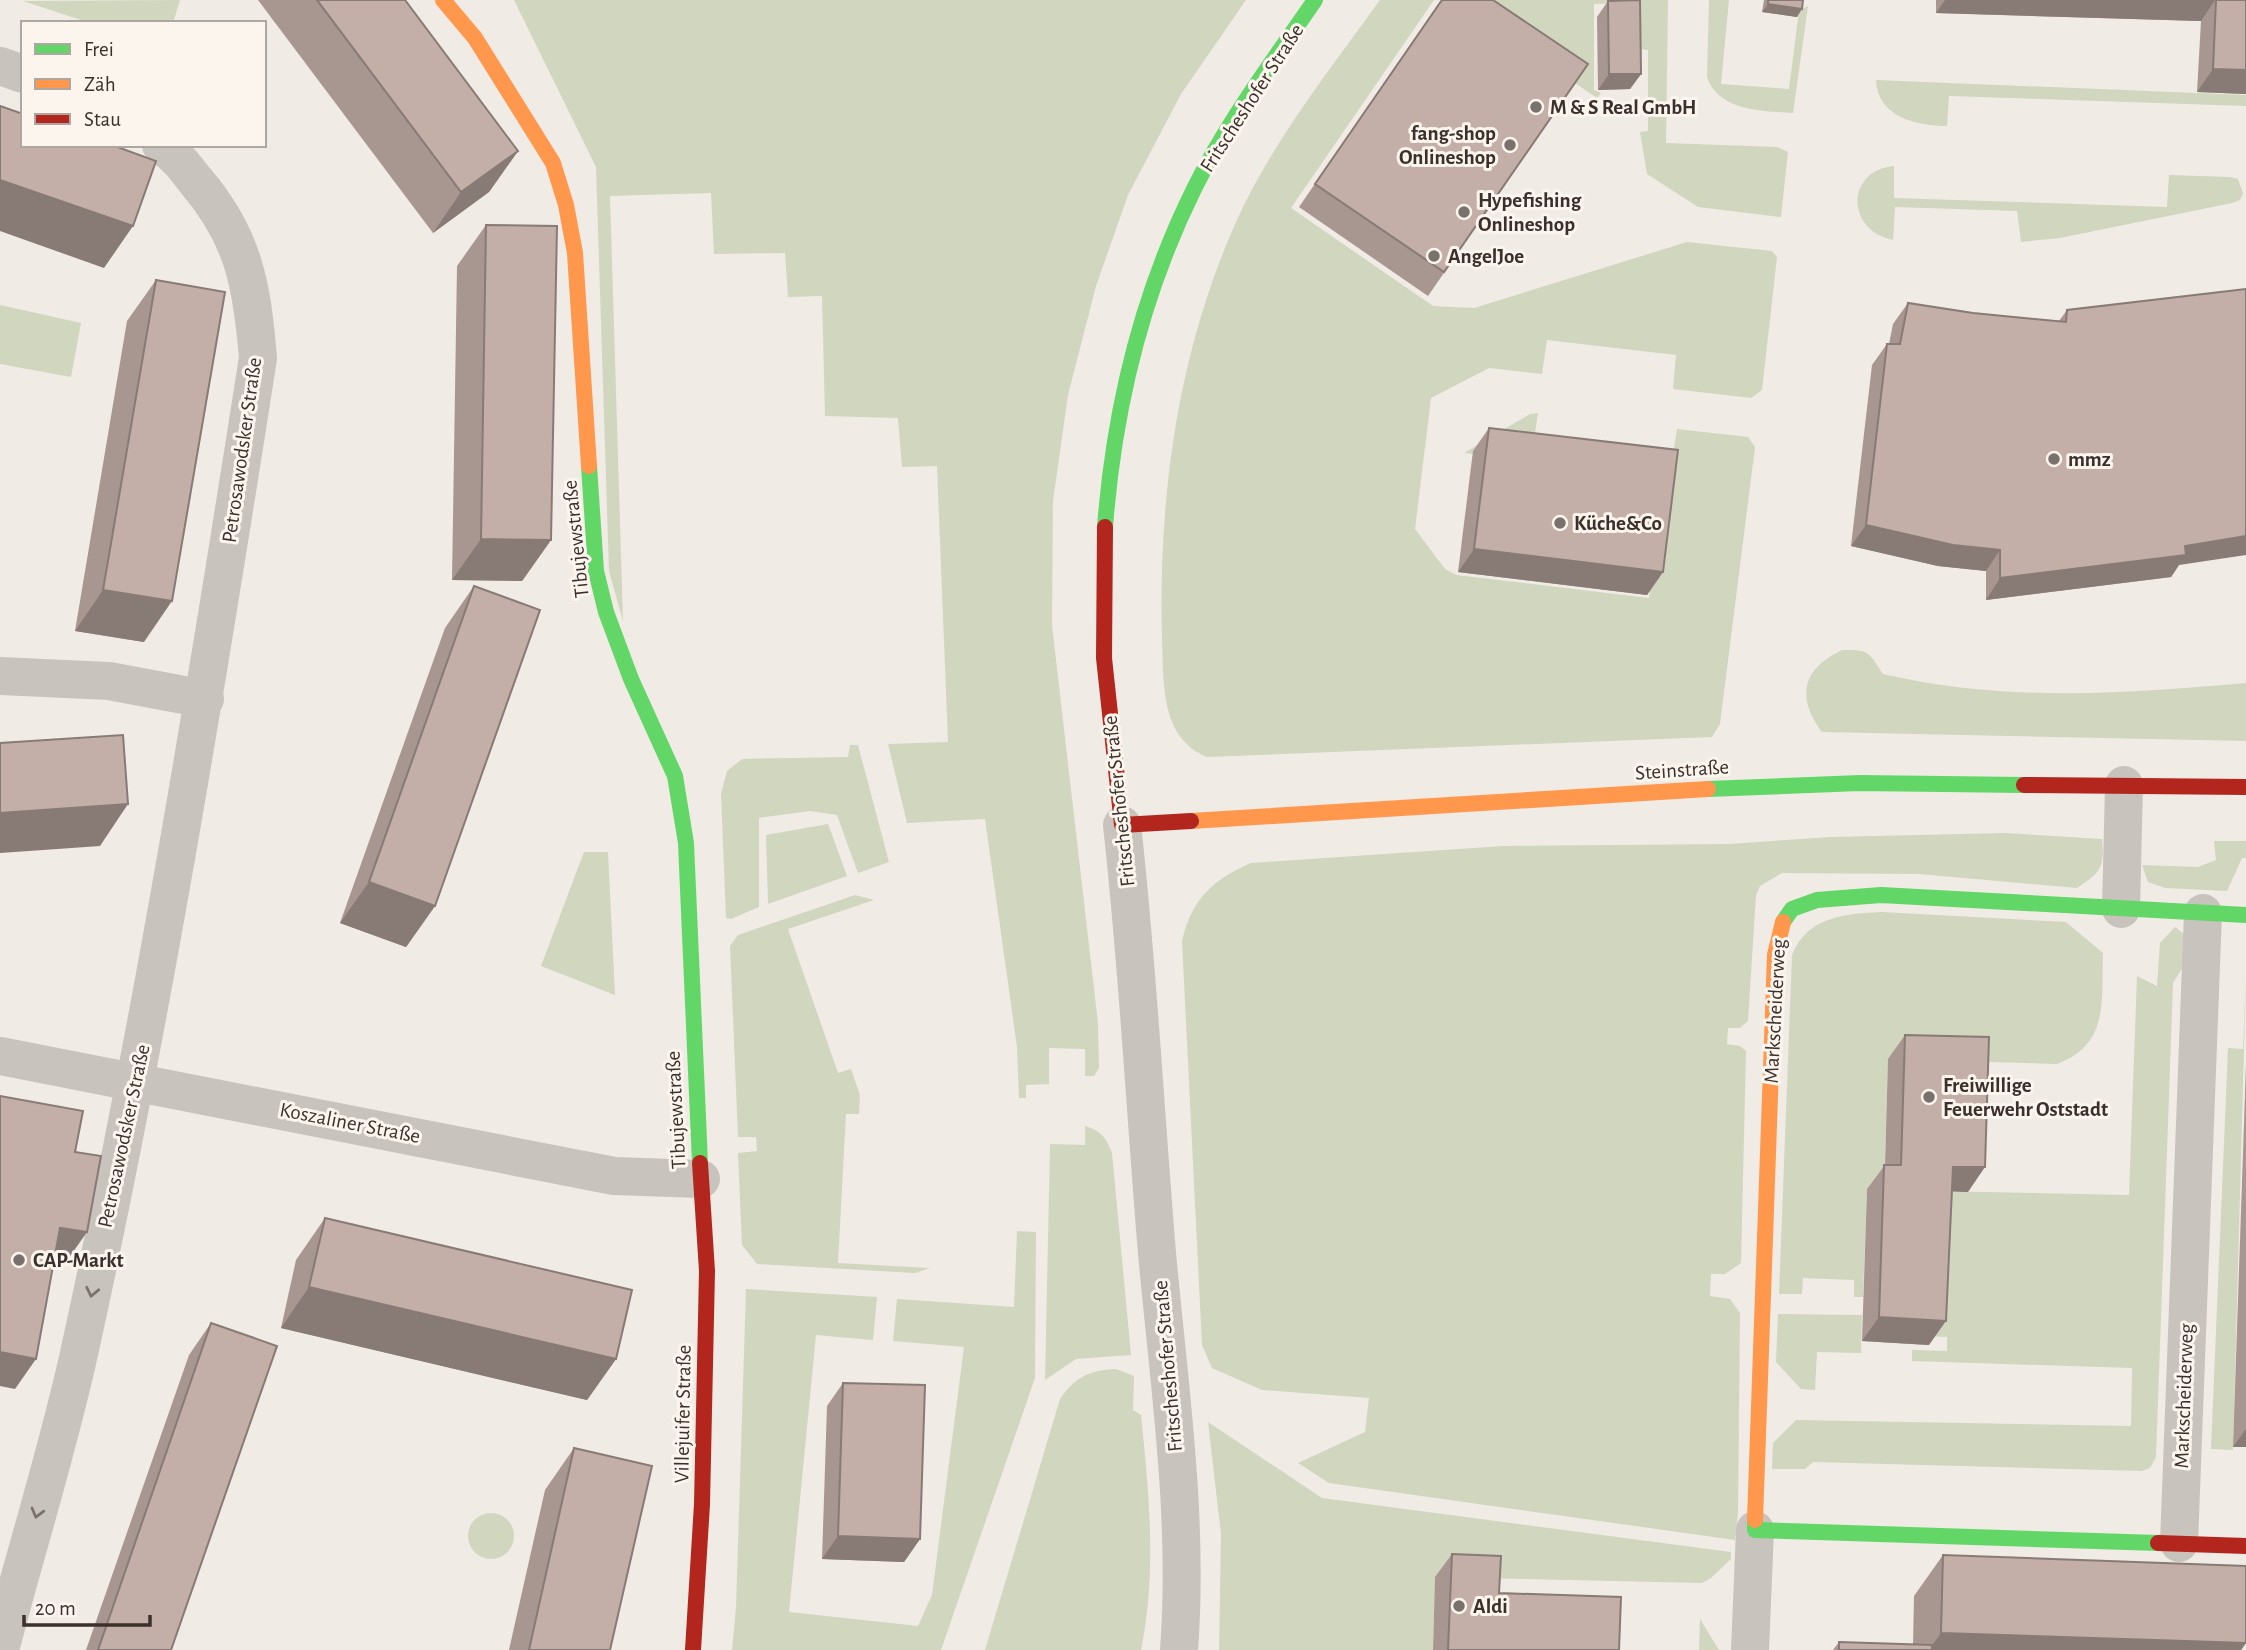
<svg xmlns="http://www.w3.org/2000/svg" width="2246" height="1650" viewBox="0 0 2246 1650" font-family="'Alegreya Sans',sans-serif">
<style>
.green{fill:#d1d6bf}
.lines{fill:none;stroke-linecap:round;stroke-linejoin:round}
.street{stroke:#c9c3be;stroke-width:38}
.fast{stroke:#63d668;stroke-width:16}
.slow{stroke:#ff974d;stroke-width:16}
.jam{stroke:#b3261e;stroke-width:16}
.wall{fill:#a89690}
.shaded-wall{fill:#887a75}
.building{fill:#c3afa7;stroke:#887a75;stroke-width:2}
.oneway{stroke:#7b726d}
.poi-dot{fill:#7a716c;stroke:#fbf5ee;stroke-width:2.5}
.labels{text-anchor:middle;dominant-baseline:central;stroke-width:6;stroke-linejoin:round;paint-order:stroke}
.street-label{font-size:21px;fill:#3b302b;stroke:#fbf5ee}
.poi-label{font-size:21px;font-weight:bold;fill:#3b302b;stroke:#fbf5ee;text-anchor:start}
</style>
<rect width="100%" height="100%" fill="#f0ebe5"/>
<g class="green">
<path d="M 180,0 L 173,23 L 90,23 L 23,1 Z"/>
<path d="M 514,0 L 1246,0 L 1181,94 L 1128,195 L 1096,286 L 1068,395 L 1053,501 L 1052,625 L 1098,1023 L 1099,1068 L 1094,1076 L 1085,1076 L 1085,1049 L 1049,1048 L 1049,1084 L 1026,1085 L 1026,1098 L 1019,1098 L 1017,1047 L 985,819 L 907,823 L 888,744 L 948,742 L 937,466 L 902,467 L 898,418 L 825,416 L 822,296 L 788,297 L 785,253 L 714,254 L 711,193 L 610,196 L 623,621 L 609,571 L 596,167 Z"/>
<path d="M 1380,0 L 1434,0 L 1291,208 L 1433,306 L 1474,308 L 1687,242 L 1772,251 L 1777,257 L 1762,390 L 1751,398 L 1673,389 L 1676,355 L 1547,340 L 1542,374 L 1489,368 L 1431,398 L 1415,529 L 1445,569 L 1456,575 L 1649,598 L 1665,474 L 1670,474 L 1677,429 L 1748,437 L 1755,447 L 1720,724 L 1712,737 L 1207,757 C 1159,737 1164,681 1162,637 C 1158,489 1180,337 1245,203 C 1281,131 1333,65 1380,0 Z"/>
<path d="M 1453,0 L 1635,0 L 1631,3 L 1594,4 L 1594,90 L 1601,93 L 1597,98 Z"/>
<path d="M 1635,0 L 1668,0 L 1666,143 L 1777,147 L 1788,152 L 1781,217 L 1698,207 L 1647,174 L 1640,132 L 1648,131 L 1648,50 L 1637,49 L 1641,4 Z"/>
<path d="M 1709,0 L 1729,0 L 1721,84 L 1789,89 L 1799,11 L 1808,6 L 1793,113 C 1762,111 1718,111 1707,77 Z"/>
<path d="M 1876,80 L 2246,95 L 2246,106 L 1949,96 L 1947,126 C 1917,126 1877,117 1876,80 Z"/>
<path d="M 1894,166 L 1894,198 L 2167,207 L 2169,175 L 2230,177 L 2238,179 L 2243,193 L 2240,200 L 2232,203 L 2060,238 L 2021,242 L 2017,211 L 1895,207 L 1893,240 C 1845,230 1846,170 1894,166 Z"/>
<path d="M 0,305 L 81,323 L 71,377 L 0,364 Z"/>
<path d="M 1538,413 L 1531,458 L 1473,451 L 1473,454 L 1464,453 L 1530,414 Z"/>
<path d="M 1842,650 C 1869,650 1868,651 1883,674 C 2004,702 2123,694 2246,683 L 2246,741 L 1822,732 C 1796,697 1802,669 1842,650 Z"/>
<path d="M 850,745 L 858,745 L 889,862 L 858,873 L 837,815 L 810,811 L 759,818 L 759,907 L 731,919 L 726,918 L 721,794 L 727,771 L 742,759 L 848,757 Z"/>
<path d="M 828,824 L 847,876 L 768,904 L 766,835 Z"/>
<path d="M 2006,833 L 2102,839 C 2105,868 2100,873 2077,888 L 1919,874 L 1782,873 L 1760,886 L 1756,895 L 1748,1021 L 1740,1028 L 1728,1028 L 1727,1044 L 1740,1046 L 1746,1051 L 1741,1263 L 1725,1274 L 1711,1274 L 1710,1296 L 1730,1299 L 1740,1313 L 1738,1513 L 1735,1540 L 1329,1483 L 1298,1463 L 1365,1432 L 1369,1398 L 1262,1390 L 1212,1368 L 1202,1345 L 1182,941 C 1192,899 1212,880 1251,863 L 1503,846 L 1729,844 L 1830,837 Z"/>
<path d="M 2214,841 L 2246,841 L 2246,858 L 2242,858 L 2227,891 L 2165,888 L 2148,882 L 2142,865 L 2198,867 L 2216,860 Z"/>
<path d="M 584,852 L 608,852 L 615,995 L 541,966 Z"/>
<path d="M 855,895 L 874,900 L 788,929 L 838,1073 L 851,1069 L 860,1095 L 859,1114 L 846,1114 L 838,1263 L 930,1268 L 915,1273 L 757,1264 L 742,1245 L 738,1153 L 757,1151 L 756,1137 L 738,1137 L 730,946 L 738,935 Z"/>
<path d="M 1882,912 L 2066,922 L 2103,953 C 2101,1001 2110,1044 2057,1064 L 1888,1059 L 1884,1190 L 1867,1189 L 1863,1297 L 1854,1297 L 1854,1280 L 1803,1278 L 1802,1294 L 1779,1294 L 1792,955 C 1808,916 1844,914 1882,912 Z"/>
<path d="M 2175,927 L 2184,934 L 2188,959 L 2173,983 L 2156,1457 L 2150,1468 L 2142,1471 L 1813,1462 L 1805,1469 L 1772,1469 L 1773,1443 L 1796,1420 L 2131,1426 L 2132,1368 L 1912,1361 L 1912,1350 L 1947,1351 L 1947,1337 L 1930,1336 L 1936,1191 L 2129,1195 L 2137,976 L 2157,986 L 2160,943 Z"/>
<path d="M 2246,975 L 2233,1450 L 2211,1449 L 2228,1048 L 2243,1049 Z"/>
<path d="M 1085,1126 C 1101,1131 1106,1137 1112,1153 L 1131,1355 L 1076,1359 L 1045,1380 L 1050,1144 L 1085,1145 Z"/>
<path d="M 1017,1231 L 1036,1232 L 1035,1378 L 941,1650 L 732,1650 L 736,1608 L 746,1289 L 877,1297 L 873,1340 L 816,1335 L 789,1612 L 918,1626 L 932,1595 L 964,1347 L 893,1341 L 897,1299 L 1014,1307 Z"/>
<path d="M 1778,1314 L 1862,1315 L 1861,1353 L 1817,1352 L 1815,1390 L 1801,1389 L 1776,1362 Z"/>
<path d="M 1116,1369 L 1134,1376 L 1133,1410 L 1141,1415 C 1149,1493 1157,1572 1141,1650 L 985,1650 L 1060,1399 C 1075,1377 1090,1370 1116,1369 Z"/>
<path d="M 1208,1422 L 1322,1498 L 1731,1552 L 1731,1559 L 1711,1578 L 1702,1583 L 1435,1577 L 1433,1650 L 1219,1650 L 1221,1534 Z"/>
<circle cx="491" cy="1536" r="23"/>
<path d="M 1700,1619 L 1719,1650 L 1699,1650 Z"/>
</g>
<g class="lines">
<g class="street">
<path d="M 0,66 L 23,74"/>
<path d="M 0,676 L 109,681 L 205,699"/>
<path d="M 1122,825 C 1138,967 1145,1110 1157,1253 C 1169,1385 1189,1517 1179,1650"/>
<path d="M 2121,909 L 2124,785"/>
<path d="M 0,1056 L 614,1176 L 701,1179"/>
<path d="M 2179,1543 L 2203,913"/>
<path d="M 0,1650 C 26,1550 58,1450 80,1349 C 152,1021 206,690 258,358 C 252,285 244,237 195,180 C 185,167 175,154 161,145"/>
<path d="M 1750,1650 L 1755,1530"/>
</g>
<g class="fast">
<path d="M 589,466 L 596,571 L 606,612 L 631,679 L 675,776 L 686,843 L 700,1163"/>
<path d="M 1105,527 C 1114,409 1142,294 1194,189 C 1227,122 1273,61 1315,0"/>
<path d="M 1708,789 L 1860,783 L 2024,785"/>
<path d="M 1783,922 L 1792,909 L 1817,900 L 1881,895 L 2246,915"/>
<path d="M 1755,1520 L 1755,1530 L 2158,1543"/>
</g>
<g class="slow">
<path d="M 443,0 L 475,38 L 553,163 L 566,205 L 575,253 L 589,466"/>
<path d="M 1191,821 L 1708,789"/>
<path d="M 1755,1520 L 1775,955 L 1783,922"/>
</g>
<g class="jam">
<path d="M 1105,527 L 1104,658 L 1122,825 L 1191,821"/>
<path d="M 2024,785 L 2246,787"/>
<path d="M 2158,1543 L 2246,1546"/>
<path d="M 693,1650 L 702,1504 L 707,1271 L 700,1163"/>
</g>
</g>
<g class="wall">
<path d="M 258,0 L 405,0 L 518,151 L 489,192 L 433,233 Z"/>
<path d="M 1441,0 L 1588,64 L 1428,296 L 1299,207 Z"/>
<path d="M 1764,0 L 1803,0 L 1797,17 L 1762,12 Z"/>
<path d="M 1936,0 L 2246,0 L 2246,94 L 2197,92 L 2201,21 L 1936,13 Z"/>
<path d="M 1608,1 L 1641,74 L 1630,89 L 1598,90 L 1597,17 Z"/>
<path d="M 486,225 L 551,540 L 522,581 L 452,580 L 457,266 Z"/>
<path d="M 156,280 L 144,642 L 75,631 L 127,321 Z"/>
<path d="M 1908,303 L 1973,313 L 2059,321 L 2067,310 L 2179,565 L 2171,577 L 1986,600 L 1986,571 L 1938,566 L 1851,546 L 1872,365 L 1887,344 L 1889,344 L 1893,324 Z"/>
<path d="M 1489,428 L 1663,572 L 1647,595 L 1458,572 L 1473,451 Z"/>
<path d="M 474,586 L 435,906 L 406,947 L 340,923 L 445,628 Z"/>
<path d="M 1905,1035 L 1968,1192 L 1952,1191 L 1929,1345 L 1862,1341 L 1867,1189 L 1885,1165 L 1888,1059 Z"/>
<path d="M 2246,1064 L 2246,1447 L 2233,1447 Z"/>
<path d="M 325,1218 L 616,1359 L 587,1400 L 281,1328 L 296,1260 Z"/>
<path d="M 211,1323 L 171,1650 L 86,1650 L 189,1355 Z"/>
<path d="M 843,1383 L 920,1539 L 904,1562 L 822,1559 L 827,1406 Z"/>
<path d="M 574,1448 L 610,1650 L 509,1650 L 545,1490 Z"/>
<path d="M 1452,1554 L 1499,1593 L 1619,1650 L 1433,1650 L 1435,1577 Z"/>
<path d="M 1943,1555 L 2246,1643 L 2241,1650 L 1833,1650 L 1839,1642 L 1913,1645 L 1914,1596 Z"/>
</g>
<g class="shaded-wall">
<path d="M 1945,0 L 2215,0 L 2201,21 L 1936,13 Z"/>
<path d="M 1768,4 L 1802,9 L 1797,17 L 1762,12 Z"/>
<path d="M 2213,69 L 2246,70 L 2246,94 L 2197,92 Z"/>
<path d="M 1609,74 L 1641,74 L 1630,89 L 1598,90 Z"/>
<path d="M 518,151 L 489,192 L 433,233 L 461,192 Z"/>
<path d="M 0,180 L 133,226 L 104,268 L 0,231 Z"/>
<path d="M 1866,525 L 2000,550 L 1986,571 L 1938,566 L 1851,546 Z"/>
<path d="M 2246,536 L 2246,555 L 2179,565 L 2171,577 L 1986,600 L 2000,578 L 2185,546 Z"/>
<path d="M 481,539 L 551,540 L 522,581 L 452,580 Z"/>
<path d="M 1474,549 L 1663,572 L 1647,595 L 1458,572 Z"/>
<path d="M 103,590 L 172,601 L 144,642 L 75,631 Z"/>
<path d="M 128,804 L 100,846 L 0,853 L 0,813 Z"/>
<path d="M 369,882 L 435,906 L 406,947 L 340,923 Z"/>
<path d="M 1953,1167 L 1985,1167 L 1968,1192 L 1936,1191 Z"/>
<path d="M 60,1228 L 87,1232 L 66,1262 L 39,1257 Z"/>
<path d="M 309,1287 L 616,1359 L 587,1400 L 281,1328 Z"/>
<path d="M 1879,1317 L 1946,1321 L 1929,1345 L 1862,1341 Z"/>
<path d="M 0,1352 L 36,1359 L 15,1389 L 0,1386 Z"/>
<path d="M 2246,1429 L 2246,1447 L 2233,1447 Z"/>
<path d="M 838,1536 L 920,1539 L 904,1562 L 822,1559 Z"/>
<path d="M 1941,1633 L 2246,1643 L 2241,1650 L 1929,1650 Z"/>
</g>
<g class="building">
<path d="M 317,0 L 405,0 L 518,151 L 461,192 Z"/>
<path d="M 1442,0 L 1493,0 L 1588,64 L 1444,272 L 1315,184 Z"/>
<path d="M 1640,0 L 1641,74 L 1609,74 L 1608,1 Z"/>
<path d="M 1768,0 L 1803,0 L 1802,9 L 1768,4 Z"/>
<path d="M 2216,0 L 2246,0 L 2246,70 L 2213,69 Z"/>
<path d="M 0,106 L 23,114 L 23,145 L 112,145 L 156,161 L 133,226 L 0,180 Z"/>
<path d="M 486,225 L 557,226 L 551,540 L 481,539 Z"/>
<path d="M 156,280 L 225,292 L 172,601 L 103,590 Z"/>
<path d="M 2246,289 L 2246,536 L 2185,546 L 2186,555 L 2000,578 L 2000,550 L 1953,545 L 1866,525 L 1887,344 L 1900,344 L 1908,303 L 1973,313 L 2066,322 L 2067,310 Z"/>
<path d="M 1489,428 L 1678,450 L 1663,572 L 1474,549 Z"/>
<path d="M 474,586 L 540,610 L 435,906 L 369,882 Z"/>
<path d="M 123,735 L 128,804 L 0,813 L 0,743 Z"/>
<path d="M 1905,1035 L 1989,1037 L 1985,1167 L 1953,1167 L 1946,1321 L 1879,1317 L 1884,1165 L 1901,1165 Z"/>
<path d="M 0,1096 L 83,1111 L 75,1152 L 101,1156 L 87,1232 L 60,1228 L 36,1359 L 0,1352 Z"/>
<path d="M 325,1218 L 632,1290 L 616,1359 L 309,1287 Z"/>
<path d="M 211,1323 L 277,1346 L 171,1650 L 98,1650 Z"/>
<path d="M 843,1383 L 925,1385 L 920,1539 L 838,1536 Z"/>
<path d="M 574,1448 L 652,1466 L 610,1650 L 529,1650 Z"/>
<path d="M 1452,1554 L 1501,1556 L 1499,1593 L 1621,1597 L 1619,1650 L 1448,1650 Z"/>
<path d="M 1943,1555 L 2246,1566 L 2246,1643 L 1941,1633 Z"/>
<path d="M 1839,1642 L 1932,1645 L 1932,1650 L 1839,1650 Z"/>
</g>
<defs><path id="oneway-chevron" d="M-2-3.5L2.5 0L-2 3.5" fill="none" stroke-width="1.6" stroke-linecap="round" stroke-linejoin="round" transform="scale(1.75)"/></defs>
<g class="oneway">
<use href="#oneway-chevron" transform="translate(92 1292) rotate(102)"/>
<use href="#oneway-chevron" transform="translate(37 1513) rotate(105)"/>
</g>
<g class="poi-dot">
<circle cx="1536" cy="107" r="7"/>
<circle cx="1510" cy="145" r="7"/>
<circle cx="1464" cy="212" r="7"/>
<circle cx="1434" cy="256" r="7"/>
<circle cx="2054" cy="459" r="7"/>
<circle cx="1560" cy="523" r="7"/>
<circle cx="1929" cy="1097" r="7"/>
<circle cx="19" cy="1260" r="7"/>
<circle cx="1459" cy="1606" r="7"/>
</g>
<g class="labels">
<g class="street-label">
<text transform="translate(1252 98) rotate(-57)">Fritscheshofer Straße</text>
<text transform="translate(242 450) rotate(-82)">Petrosawodsker Straße</text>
<text transform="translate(576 539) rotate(-96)">Tibujewstraße</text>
<text transform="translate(1682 770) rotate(-4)">Steinstraße</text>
<text transform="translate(1119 801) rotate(-96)">Fritscheshofer Straße</text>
<text transform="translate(1775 1011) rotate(-87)">Markscheiderweg</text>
<text transform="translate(676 1110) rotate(-93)">Tibujewstraße</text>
<text transform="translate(350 1123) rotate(11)">Koszaliner Straße</text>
<text transform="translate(124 1136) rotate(-78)">Petrosawodsker Straße</text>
<text transform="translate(1168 1366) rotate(-95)">Fritscheshofer Straße</text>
<text transform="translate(2184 1396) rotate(-88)">Markscheiderweg</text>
<text transform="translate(683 1414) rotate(-89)">Villejuifer Straße</text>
</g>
<g class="poi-label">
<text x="1550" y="107">M &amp; S Real GmbH</text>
<text x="1496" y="133" text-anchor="end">fang-shop<tspan x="1496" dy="24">Onlineshop</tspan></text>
<text x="1478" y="200">Hypefishing<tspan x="1478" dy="24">Onlineshop</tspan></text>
<text x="1448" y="256">AngelJoe</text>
<text x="2068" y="459">mmz</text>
<text x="1574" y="523">Küche&amp;Co</text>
<text x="1943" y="1085">Freiwillige<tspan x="1943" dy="24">Feuerwehr Oststadt</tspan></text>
<text x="33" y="1260">CAP-Markt</text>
<text x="1473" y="1606">Aldi</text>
</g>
</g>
<rect x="21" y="21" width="245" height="126" fill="#fbf5ee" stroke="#aea6a0" stroke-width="2"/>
<rect x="35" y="44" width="35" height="10" fill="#63d668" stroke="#aea6a0" stroke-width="2"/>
<text x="84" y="56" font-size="21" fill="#3b302b">Frei</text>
<rect x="35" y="79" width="35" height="10" fill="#ff974d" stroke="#aea6a0" stroke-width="2"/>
<text x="84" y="91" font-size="21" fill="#3b302b">Zäh</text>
<rect x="35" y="114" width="35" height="10" fill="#b3261e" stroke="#aea6a0" stroke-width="2"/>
<text x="84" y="126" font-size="21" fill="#3b302b">Stau</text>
<path d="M24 1615v10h126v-10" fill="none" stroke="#3b302b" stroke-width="3.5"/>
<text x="35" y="1615" font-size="21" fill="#3b302b" stroke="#fbf5ee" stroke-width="5" paint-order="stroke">20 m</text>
</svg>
